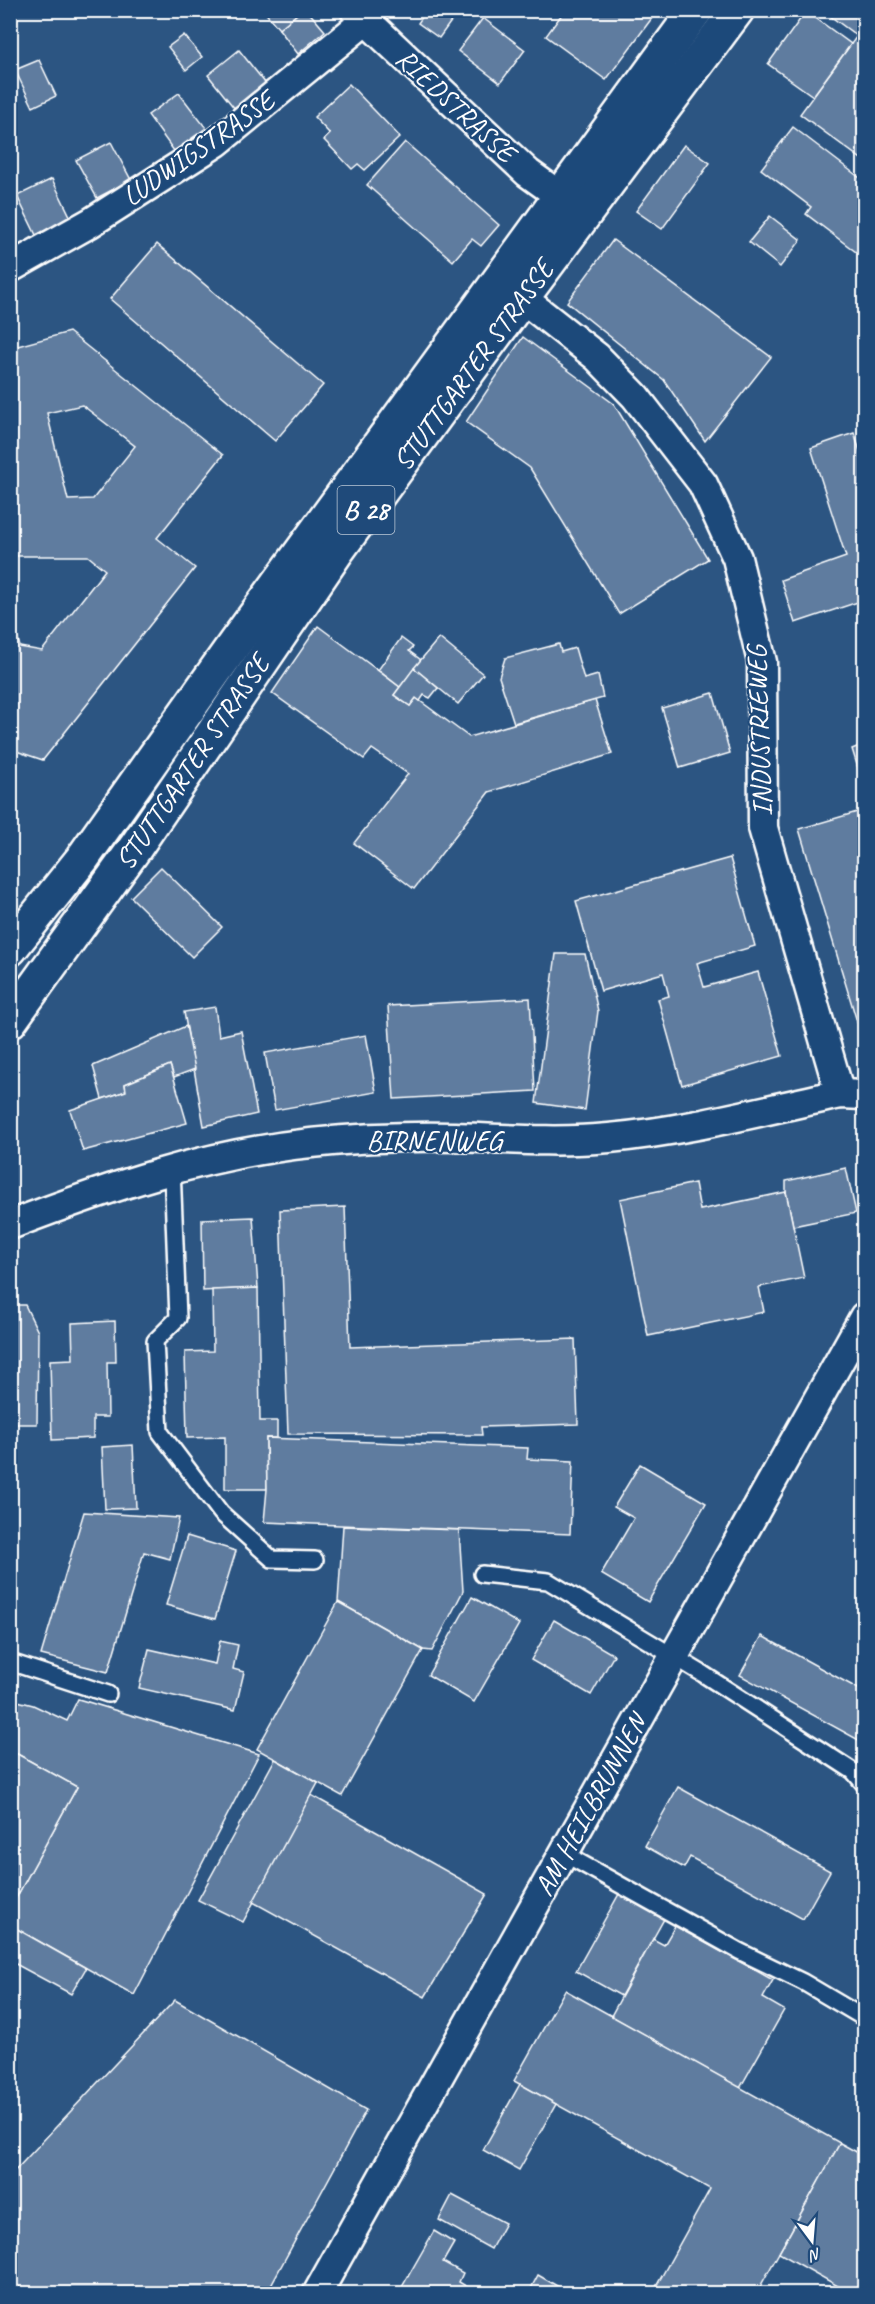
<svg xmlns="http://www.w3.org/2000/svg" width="875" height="2304" viewBox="0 0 875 2304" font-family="Caveat,sans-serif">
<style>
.building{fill:#5e7c9f;stroke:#fff;stroke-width:1.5;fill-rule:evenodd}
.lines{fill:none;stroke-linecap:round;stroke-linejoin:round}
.service-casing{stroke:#fff;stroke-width:20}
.minor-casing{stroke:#fff;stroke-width:33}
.primary-casing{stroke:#fff;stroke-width:38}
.service{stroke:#1f4a7a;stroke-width:15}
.minor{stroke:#1f4a7a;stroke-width:28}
.primary{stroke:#1f4a7a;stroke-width:33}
.labels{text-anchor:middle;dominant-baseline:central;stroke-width:4.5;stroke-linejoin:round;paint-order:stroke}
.shield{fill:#1f4a7a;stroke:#bcc9d7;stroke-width:1.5}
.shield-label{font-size:27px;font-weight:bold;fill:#fff}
.street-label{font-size:28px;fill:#fff;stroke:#1f4a7a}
</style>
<rect width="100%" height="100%" fill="#2c5582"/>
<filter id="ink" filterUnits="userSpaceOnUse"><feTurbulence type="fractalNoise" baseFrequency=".0167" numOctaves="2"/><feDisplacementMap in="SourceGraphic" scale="12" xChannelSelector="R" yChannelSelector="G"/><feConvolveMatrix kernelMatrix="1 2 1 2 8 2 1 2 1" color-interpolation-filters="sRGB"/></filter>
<g filter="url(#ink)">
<g class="building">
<path d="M 263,10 L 302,10 L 279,29 Z"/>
<path d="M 302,10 L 307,10 L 325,31 L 298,54 L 279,29 Z"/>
<path d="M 427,10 L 447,10 L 455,16 L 439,38 L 418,23 Z"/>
<path d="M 565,10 L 658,10 L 606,80 L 546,36 Z"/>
<path d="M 822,10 L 864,10 L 864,161 L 800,114 L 857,36 Z"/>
<path d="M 806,11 L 851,44 L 813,96 L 768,64 Z"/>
<path d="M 483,18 L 525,50 L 500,83 L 458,51 Z"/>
<path d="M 184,35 L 202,57 L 186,70 L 168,47 Z"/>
<path d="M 239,50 L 266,84 L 235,109 L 208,75 Z"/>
<path d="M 39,60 L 56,96 L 33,107 L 15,70 Z"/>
<path d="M 349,84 L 400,137 L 365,170 L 358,164 L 352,169 L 324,140 L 330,134 L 314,117 Z"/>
<path d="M 179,93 L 206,128 L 174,151 L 148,115 Z"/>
<path d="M 793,127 L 864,181 L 864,258 L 806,214 L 811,207 L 761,169 Z"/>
<path d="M 111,142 L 131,180 L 97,198 L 76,160 Z"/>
<path d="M 405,142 L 499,225 L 481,246 L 472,239 L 453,261 L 367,185 Z"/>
<path d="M 684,145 L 710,163 L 662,229 L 636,211 Z"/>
<path d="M 52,179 L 71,218 L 36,235 L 17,196 Z"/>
<path d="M 770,216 L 801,240 L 780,267 L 749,242 Z"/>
<path d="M 10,235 L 16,246 L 10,249 Z"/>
<path d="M 613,240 L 771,357 L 705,441 L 664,380 L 567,302 Z"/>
<path d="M 157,244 L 323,385 L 275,441 L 110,299 Z"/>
<path d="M 69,332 L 223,455 L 157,538 L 195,568 L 43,760 L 10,749 L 10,609 L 20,647 L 42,651 L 105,570 L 88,556 L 10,556 L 10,348 ZM 82,405 L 135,446 L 93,499 L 68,500 L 47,413 Z"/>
<path d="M 523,337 L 614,404 L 708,559 L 619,614 L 530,468 L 466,422 Z"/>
<path d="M 854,433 L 864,463 L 864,600 L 795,623 L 781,580 L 846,557 L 811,448 Z"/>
<path d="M 318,626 L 400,687 L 394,695 L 410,706 L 416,698 L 469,737 L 595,700 L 612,754 L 489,792 L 414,889 L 354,843 L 408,774 L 372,749 L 364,759 L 272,693 Z"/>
<path d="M 401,638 L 413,647 L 409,651 L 421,660 L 400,687 L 378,670 Z"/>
<path d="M 439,638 L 483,674 L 458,704 L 414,668 Z"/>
<path d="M 559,644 L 561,652 L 575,648 L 584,679 L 598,675 L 603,698 L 514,723 L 499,677 L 505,658 Z"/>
<path d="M 414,668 L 438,688 L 430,698 L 424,695 L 420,701 L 416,698 L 410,706 L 394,695 Z"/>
<path d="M 713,693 L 730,753 L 680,768 L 662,708 Z"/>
<path d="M 864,744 L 864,787 L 852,749 Z"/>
<path d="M 864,810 L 864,1034 L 861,1035 L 799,829 Z"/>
<path d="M 730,858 L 755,946 L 697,963 L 704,987 L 758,972 L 782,1056 L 682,1085 L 658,999 L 669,996 L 663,973 L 601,991 L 576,901 Z"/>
<path d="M 161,867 L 222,927 L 192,957 L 131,897 Z"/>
<path d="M 556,954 L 585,954 L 598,1011 L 585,1110 L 536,1103 Z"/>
<path d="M 530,998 L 535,1091 L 394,1099 L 388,1006 Z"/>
<path d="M 215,1007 L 219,1036 L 241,1031 L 257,1114 L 204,1126 L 184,1012 Z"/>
<path d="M 186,1026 L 195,1069 L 174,1077 L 170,1065 L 125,1084 L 126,1091 L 102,1099 L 93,1066 Z"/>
<path d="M 366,1035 L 376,1092 L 275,1110 L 265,1053 Z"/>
<path d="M 170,1065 L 187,1123 L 83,1151 L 70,1110 L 126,1091 L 125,1084 Z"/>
<path d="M 846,1168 L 856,1213 L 793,1226 L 786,1192 L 786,1181 Z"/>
<path d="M 695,1183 L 700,1210 L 786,1192 L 804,1278 L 759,1287 L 764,1312 L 648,1336 L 620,1199 Z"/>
<path d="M 345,1207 L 350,1347 L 575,1339 L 578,1424 L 481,1427 L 482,1435 L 288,1434 L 280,1210 Z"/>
<path d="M 253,1217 L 258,1288 L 203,1291 L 202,1219 Z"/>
<path d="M 258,1288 L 260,1421 L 277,1421 L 277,1438 L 266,1438 L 267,1489 L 225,1489 L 225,1437 L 187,1438 L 185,1352 L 213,1351 L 212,1290 Z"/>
<path d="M 10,1305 L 25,1305 L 38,1332 L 37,1424 L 10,1424 Z"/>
<path d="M 115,1321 L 116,1362 L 107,1362 L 108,1417 L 93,1417 L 93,1438 L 52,1440 L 50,1360 L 73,1359 L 72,1323 Z"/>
<path d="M 266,1438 L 528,1448 L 527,1459 L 573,1461 L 570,1534 L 264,1522 L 267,1489 Z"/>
<path d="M 133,1445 L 136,1508 L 105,1509 L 102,1447 Z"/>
<path d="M 640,1464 L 706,1503 L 648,1602 L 601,1574 L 634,1518 L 614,1507 Z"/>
<path d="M 84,1512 L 179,1518 L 170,1559 L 144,1552 L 108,1672 L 41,1655 Z"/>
<path d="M 343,1526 L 459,1530 L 463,1591 L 432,1651 L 423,1650 L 338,1602 Z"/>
<path d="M 187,1536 L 236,1551 L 215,1619 L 166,1605 Z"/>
<path d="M 472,1597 L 519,1624 L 474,1702 L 428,1675 Z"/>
<path d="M 338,1602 L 423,1650 L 342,1796 L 257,1749 Z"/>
<path d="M 554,1620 L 614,1655 L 591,1695 L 531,1660 Z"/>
<path d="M 762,1636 L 864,1692 L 864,1743 L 740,1675 Z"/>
<path d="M 220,1641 L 238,1645 L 233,1669 L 244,1672 L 235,1710 L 139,1688 L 149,1649 L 215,1664 Z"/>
<path d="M 10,1699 L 33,1705 L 67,1721 L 78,1699 L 259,1754 L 134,1995 L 10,1925 L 10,1909 L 77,1787 L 10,1750 Z"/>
<path d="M 10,1750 L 77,1787 L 10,1909 Z"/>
<path d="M 275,1759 L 318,1783 L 243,1922 L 198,1900 Z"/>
<path d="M 678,1787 L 830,1871 L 803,1919 L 690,1857 L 684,1868 L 645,1846 Z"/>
<path d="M 311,1795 L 487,1894 L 425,1997 L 253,1902 Z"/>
<path d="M 619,1894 L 664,1919 L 621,1996 L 576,1971 Z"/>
<path d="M 10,1925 L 86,1968 L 71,1994 L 10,1961 Z"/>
<path d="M 675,1926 L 773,1980 L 763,1998 L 784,2010 L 740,2088 L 611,2016 L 653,1939 L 664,1945 Z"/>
<path d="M 565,1990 L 840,2143 L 756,2294 L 652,2294 L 710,2189 L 514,2081 Z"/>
<path d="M 175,2000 L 366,2110 L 266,2294 L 31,2294 L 10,2282 L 10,2176 Z"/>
<path d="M 520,2084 L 556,2104 L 519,2170 L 483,2150 Z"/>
<path d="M 840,2143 L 864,2156 L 864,2294 L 852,2294 L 779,2253 Z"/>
<path d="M 452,2195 L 505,2223 L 491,2249 L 439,2220 Z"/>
<path d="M 434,2231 L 454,2243 L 443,2262 L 463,2273 L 459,2282 L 479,2294 L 398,2294 Z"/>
<path d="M 538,2275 L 571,2294 L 528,2294 Z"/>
<path d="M 10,2282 L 31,2294 L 10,2294 Z"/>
</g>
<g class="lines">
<defs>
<g id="service">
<path d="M 172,1168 L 178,1318 L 155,1341 L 160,1432 L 221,1513 L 272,1559 L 315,1560"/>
<path d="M 482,1574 L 548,1581 L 703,1674 L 853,1771 L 864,1784"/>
<path d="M 10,1662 L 108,1694"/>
<path d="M 563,1853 L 739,1951 L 803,1982 L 864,2018"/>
</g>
<g id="minor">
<path d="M 355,10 L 528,173 L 560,196"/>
<path d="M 10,268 L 90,223 L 217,142 L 365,21 L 374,10"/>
<path d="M 522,298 L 597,357 L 635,396 L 703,484 L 737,558 L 762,662 L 763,828 L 840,1094"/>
<path d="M 10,1225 C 109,1187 205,1154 311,1143 C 358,1138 408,1136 455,1137 C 507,1139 558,1143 609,1138 C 687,1131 764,1110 840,1094 L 864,1095"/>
<path d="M 317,2294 L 864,1317"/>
</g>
<g id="primary">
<path d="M 10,949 L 82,859 L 235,643 L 696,10"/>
<path d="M 10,1021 L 135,848 L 337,551 L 522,298 L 737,10"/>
</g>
</defs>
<use href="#service" class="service-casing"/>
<use href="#minor" class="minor-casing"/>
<use href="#primary" class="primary-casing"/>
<use href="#service" class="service"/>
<use href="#minor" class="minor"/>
<use href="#primary" class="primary"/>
</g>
</g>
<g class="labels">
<rect class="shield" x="337.5" y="486" width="57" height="48" rx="4.5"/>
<g class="shield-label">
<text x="366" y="510">B 28</text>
</g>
<g class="street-label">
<text transform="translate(456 105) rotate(43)">RIEDSTRASSE</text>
<text transform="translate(198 148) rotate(-35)">LUDWIGSTRASSE</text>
<text transform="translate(473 365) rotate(-54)">STUTTGARTER STRASSE</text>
<text transform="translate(759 731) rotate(-92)">INDUSTRIEWEG</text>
<text transform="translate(192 762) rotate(-56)">STUTTGARTER STRASSE</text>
<text x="434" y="1140">BIRNENWEG</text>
<text transform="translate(590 1805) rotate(-61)">AM HEILBRUNNEN</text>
</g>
</g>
<rect width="875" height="2304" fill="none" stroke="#1f4a7a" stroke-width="36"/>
<rect x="18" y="18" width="839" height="2268" fill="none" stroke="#fff" stroke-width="2" filter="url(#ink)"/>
<g transform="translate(812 2241) rotate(164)" stroke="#1f4a7a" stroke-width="4.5" paint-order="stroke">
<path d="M0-4.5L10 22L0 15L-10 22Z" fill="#ffffff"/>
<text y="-9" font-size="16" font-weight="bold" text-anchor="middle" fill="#ffffff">N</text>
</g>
</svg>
